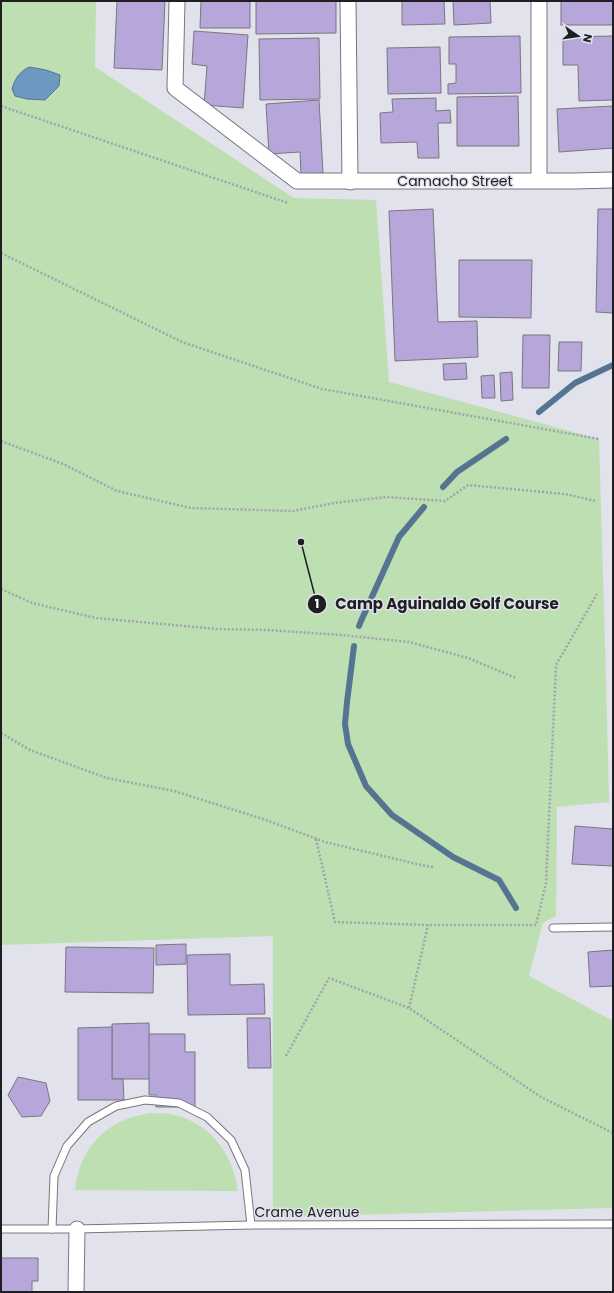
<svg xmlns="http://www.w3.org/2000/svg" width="614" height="1293" viewBox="0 0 614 1293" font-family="Poppins,sans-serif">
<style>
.green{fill:#bddfb2}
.water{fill:#6d99c0;stroke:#557491}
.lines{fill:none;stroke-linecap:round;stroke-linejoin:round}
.stream{stroke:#557491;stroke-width:6}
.building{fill:#b6a6da;stroke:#79777e}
.lane-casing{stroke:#76777e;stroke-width:9}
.street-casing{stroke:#76777e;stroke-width:17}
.path{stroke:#a2a3ab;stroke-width:2.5;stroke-dasharray:2 2;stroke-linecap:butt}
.lane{stroke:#fff;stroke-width:7}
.street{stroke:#fff;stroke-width:15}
.labels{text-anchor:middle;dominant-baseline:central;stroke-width:3;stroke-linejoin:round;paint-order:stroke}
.street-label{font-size:14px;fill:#1e1f22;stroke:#e1e2eb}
.leader{fill:none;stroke:#1e1f22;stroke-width:1.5}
.callout-dot{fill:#1e1f22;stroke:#e1e2eb;stroke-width:1.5}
.mark-label{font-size:12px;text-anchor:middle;font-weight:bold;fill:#fff}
.callout-label{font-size:15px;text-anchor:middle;font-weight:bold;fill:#1e1f22;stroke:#e1e2eb;stroke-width:3;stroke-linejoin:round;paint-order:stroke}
</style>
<rect width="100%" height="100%" fill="#e1e2eb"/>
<g class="green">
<path d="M 1,1 L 96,1 L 95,67 L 294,198 L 376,200 L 389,382 L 599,439 L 605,644 L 609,802 L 557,807 L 556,916 L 543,923 L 529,976 L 613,1021 L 613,1208 L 273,1217 L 273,936 L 1,945 Z"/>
<path d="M 151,1113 C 157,1114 164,1113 170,1114 C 209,1121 233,1153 238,1191 L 75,1190 C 78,1156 100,1126 133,1117 C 139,1115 145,1114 151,1113 Z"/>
</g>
<path class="water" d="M 29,67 L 46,70 L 60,75 L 59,86 L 45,100 L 27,99 L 15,96 L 12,89 C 15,79 19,72 29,67 Z"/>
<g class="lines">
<g class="stream">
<path d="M 539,412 L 575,383 L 613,365"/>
<path d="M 443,487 L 457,472 L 506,439"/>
<path d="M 359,626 L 361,621 L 399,537 L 424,507"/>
<path d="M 354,646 L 347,702 L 345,724 L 348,744 L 366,786 L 392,815 L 453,857 L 499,880 L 516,908"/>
</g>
</g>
<g class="building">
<path d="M 117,1 L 165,1 L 162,70 L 114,68 Z"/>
<path d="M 201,1 L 250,1 L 250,28 L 200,28 Z"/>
<path d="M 256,1 L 336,1 L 336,33 L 256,34 Z"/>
<path d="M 402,1 L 444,1 L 445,24 L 402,25 Z"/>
<path d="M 453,1 L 490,1 L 491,23 L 454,25 Z"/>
<rect x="561" y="1" width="52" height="24"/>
<path d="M 194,31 L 248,35 L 243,108 L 204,105 L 207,66 L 192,64 Z"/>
<path d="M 520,36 L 521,93 L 448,94 L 448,84 L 456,83 L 456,64 L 449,64 L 449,37 Z"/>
<path d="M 613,36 L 613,100 L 579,101 L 578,65 L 563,65 L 563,37 Z"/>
<path d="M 319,38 L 320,99 L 260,100 L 259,39 Z"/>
<path d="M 440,47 L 441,93 L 388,94 L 387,48 Z"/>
<path d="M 518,96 L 519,146 L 457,146 L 457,97 Z"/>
<path d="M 436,98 L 436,111 L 450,110 L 451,123 L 438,123 L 439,158 L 418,158 L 417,142 L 381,143 L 380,113 L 393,112 L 392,99 Z"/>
<path d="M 319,100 L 323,173 L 301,174 L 300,152 L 269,154 L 266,104 Z"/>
<path d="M 613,106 L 613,148 L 559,152 L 557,109 Z"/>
<path d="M 433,209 L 438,322 L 477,321 L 478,357 L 395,361 L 389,211 Z"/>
<path d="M 598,209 L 613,209 L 613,313 L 596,312 Z"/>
<path d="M 459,260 L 532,260 L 531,318 L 459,317 Z"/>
<path d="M 523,335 L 550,335 L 549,388 L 522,388 Z"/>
<path d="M 559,342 L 582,342 L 581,371 L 558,371 Z"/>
<path d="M 466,363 L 467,379 L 444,380 L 443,364 Z"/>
<path d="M 512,372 L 513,400 L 501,401 L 500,373 Z"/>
<path d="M 494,375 L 495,398 L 482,398 L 481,376 Z"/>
<path d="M 575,826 L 613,829 L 613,866 L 572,864 Z"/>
<path d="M 186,944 L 186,964 L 156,965 L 156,945 Z"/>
<path d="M 66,947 L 154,948 L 153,993 L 65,992 Z"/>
<path d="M 613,950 L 613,986 L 590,987 L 588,952 Z"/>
<path d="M 230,954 L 230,985 L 264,984 L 265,1014 L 188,1015 L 187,955 Z"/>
<path d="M 247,1018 L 270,1018 L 271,1068 L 248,1068 Z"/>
<path d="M 149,1023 L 150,1079 L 112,1079 L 112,1024 Z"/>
<path d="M 112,1027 L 112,1079 L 123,1079 L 124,1100 L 78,1100 L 78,1028 Z"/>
<path d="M 149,1034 L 185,1034 L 185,1052 L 195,1052 L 195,1107 L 156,1107 L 156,1095 L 149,1095 Z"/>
<path d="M 18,1077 L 46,1083 L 50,1101 L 41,1116 L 22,1117 L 8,1095 Z"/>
<path d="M 1,1258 L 38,1258 L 38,1281 L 32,1281 L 32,1292 L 1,1292 Z"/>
</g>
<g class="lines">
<defs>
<g id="lane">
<path d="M 553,928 L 613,927"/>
<path d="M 1,1229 L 77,1229 L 251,1225 L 613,1224"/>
<path d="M 52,1229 L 54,1176 L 67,1146 L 88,1122 L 116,1106 L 145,1100 L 179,1103 L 207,1117 L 231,1140 L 245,1170 L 251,1225"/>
</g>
<g id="street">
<path d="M 177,1 L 175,88 L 297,181 L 573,181 L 613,180"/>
<path d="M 348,1 L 350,182"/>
<path d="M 539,180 L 539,1"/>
<path d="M 76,1292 L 77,1229"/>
</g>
</defs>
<use href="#lane" class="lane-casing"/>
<use href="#street" class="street-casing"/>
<g class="path">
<path d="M 1,106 L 288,203"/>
<path d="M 1,253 L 182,342 L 322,389 L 599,439"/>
<path d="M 1,441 L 63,464 L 117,491 L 191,508 L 293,511 L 334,503 L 386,497 L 445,501 L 468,485 L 565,494 L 596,501"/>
<path d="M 1,589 L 32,603 L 96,618 L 217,629 L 267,630 L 342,635 L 409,642 L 468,658 L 516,678"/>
<path d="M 1,733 L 30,750 L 107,778 L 174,791 L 266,820 L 325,842 L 421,865 L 433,867"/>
<path d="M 316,839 L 335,922 L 428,925 L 536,925 L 546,883 L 556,665 L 597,594"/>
<path d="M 409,1008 L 428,925"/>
<path d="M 286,1056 L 329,978 L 409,1008 L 541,1097 L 613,1133"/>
</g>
<use href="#lane" class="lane"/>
<use href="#street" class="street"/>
</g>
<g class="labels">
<g class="street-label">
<text x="455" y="181">Camacho Street</text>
<text x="307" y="1212">Crame Avenue</text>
</g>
</g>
<path class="leader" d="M301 542L317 604"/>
<g class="callout-dot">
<circle cx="301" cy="542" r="4"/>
<circle cx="317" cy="604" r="10"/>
</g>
<g class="mark-label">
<text x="317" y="608">1</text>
</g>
<g class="callout-label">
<text x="447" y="609">Camp Aguinaldo Golf Course</text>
</g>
<rect width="614" height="1293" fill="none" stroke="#1e1f22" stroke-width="4"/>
<g transform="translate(578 36) rotate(103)" stroke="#e1e2eb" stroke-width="3" paint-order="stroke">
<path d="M0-3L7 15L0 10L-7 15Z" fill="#1e1f22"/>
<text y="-6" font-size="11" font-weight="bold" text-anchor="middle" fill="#1e1f22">N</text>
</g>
</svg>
